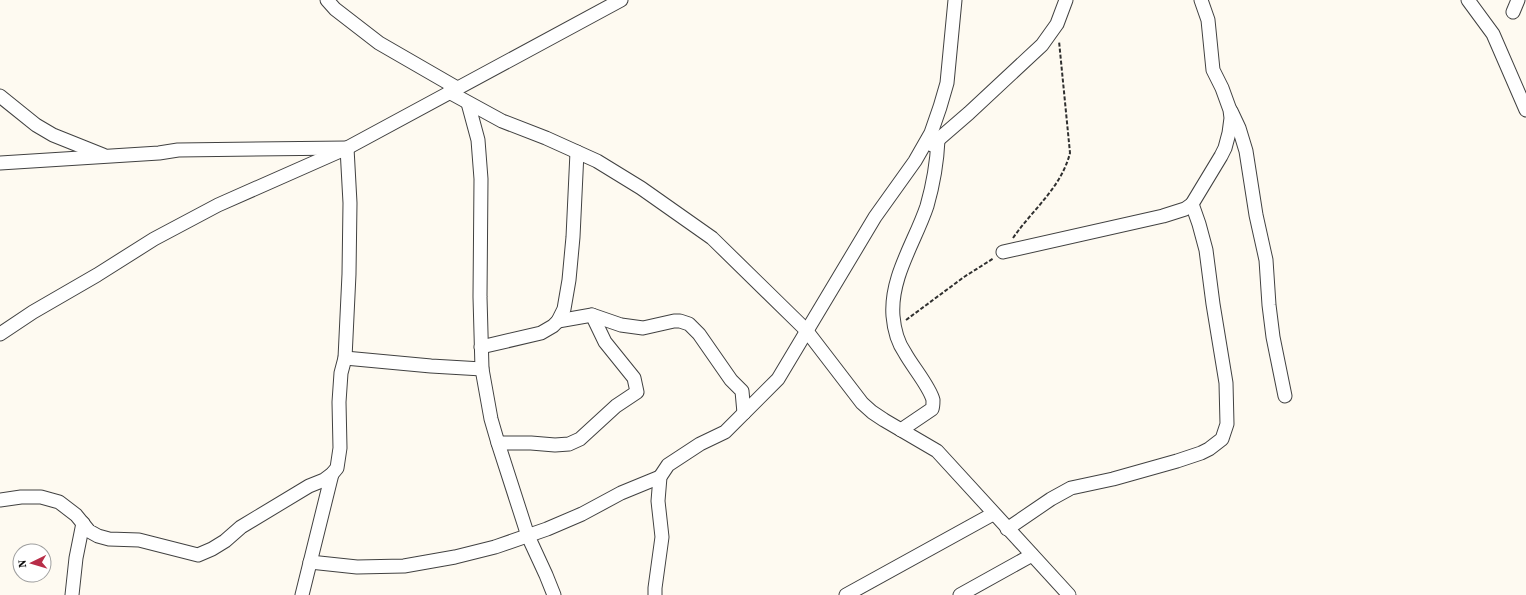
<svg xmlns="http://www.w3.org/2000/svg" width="1526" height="595" viewBox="0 0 1526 595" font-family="'Source Serif 4',serif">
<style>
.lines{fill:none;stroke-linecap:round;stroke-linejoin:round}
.minor-casing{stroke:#414141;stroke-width:15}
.path{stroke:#303030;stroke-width:2;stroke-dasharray:4 2;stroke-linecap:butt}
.minor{stroke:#fff;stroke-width:13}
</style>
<rect width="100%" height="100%" fill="#fefaf1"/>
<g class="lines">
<defs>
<g id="minor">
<path d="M 327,0 L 335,9 L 379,43 L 457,88"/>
<path d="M 1468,0 L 1493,34 L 1526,110"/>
<path d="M 1513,12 L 1518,0"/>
<path d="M 449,92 L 502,121 L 546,138 L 597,161 L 641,188 L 712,238 L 806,330 L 862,403 L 872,412 L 884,420 L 937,451 L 1069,595"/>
<path d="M 0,96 L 36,125 L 53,135 L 103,155"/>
<path d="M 468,103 L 478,140 L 481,179 L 480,297 L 482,369 L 491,419 L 498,443 L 528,536 L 546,575 L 554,595"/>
<path d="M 1231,111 L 1239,128 L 1246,151 L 1256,215 L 1266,260 L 1269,305 L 1273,337 L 1285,396"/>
<path d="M 932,145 L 969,113 L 1042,45 L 1057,24 L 1066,0"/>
<path d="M 0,163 L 159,153 L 178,150 L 347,148 L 350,203 L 349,274 L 345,358 L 341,373 L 339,402 L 340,448 L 337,468 L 332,474 L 324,480 L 309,486 L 241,527 L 225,541 L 212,549 L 198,555 L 139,540 L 109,539 L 98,536 L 89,531 L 76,515 L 59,502 L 41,497 L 21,497 L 0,500"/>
<path d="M 1003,252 L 1163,216 L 1185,209 L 1192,204 L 1221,156 L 1225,148 L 1229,133 L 1231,118 L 1230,110 L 1222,88 L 1213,70 L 1208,20 L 1201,0"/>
<path d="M 558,321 L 592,315 L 621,325 L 643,328 L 674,321 L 680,321 L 689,324 L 699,334 L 731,380 L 742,391 L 744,413"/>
<path d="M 0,334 L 33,312 L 97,275 L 154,239 L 218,205 L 347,148 L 621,0"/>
<path d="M 481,347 L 541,333 L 553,326 L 558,321 L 564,309 L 569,280 L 573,237 L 577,152"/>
<path d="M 345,358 L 431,366 L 482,369"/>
<path d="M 901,430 L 932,409 C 933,407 933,403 933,400 C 930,387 912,366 905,353 C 898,343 894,328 893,316 C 890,277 915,242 927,206 C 933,185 937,162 938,140"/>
<path d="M 498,443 L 531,443 L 555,445 L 569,444 L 580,439 L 616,406 L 637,392 L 634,378 L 605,342 L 592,315"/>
<path d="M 1007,529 L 1051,499 L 1071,488 L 1113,479 L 1177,461 L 1201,453 L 1209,449 L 1222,439 L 1227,424 L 1226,383 L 1213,304 L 1206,250 L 1199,224 L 1192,204"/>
<path d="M 310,562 L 357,567 L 404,566 L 455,557 L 495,547 L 547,529 L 582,514 L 621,493 L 660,477"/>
<path d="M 72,595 L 76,558 L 83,523"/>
<path d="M 302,595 L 332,474"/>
<path d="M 655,595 L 655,588 L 662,537 L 658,501 L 660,477 L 668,465 L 700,444 L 725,432 L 778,379 L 875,217 L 915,161 L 931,133 L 940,107 L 947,83 L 955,0"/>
<path d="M 846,595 L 993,514"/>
<path d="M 960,595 L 1032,555"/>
</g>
</defs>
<use href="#minor" class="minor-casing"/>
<g class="path">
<path d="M 1013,238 C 1033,209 1061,188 1070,153 L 1059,41"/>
<path d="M 906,320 L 964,277 L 994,258"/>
</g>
<use href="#minor" class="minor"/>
</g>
<g transform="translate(32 563) rotate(265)"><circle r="19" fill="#ffffff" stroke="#9f9f9f"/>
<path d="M0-3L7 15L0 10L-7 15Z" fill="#b82d48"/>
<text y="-6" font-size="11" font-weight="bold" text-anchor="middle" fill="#0e0e0e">N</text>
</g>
</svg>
